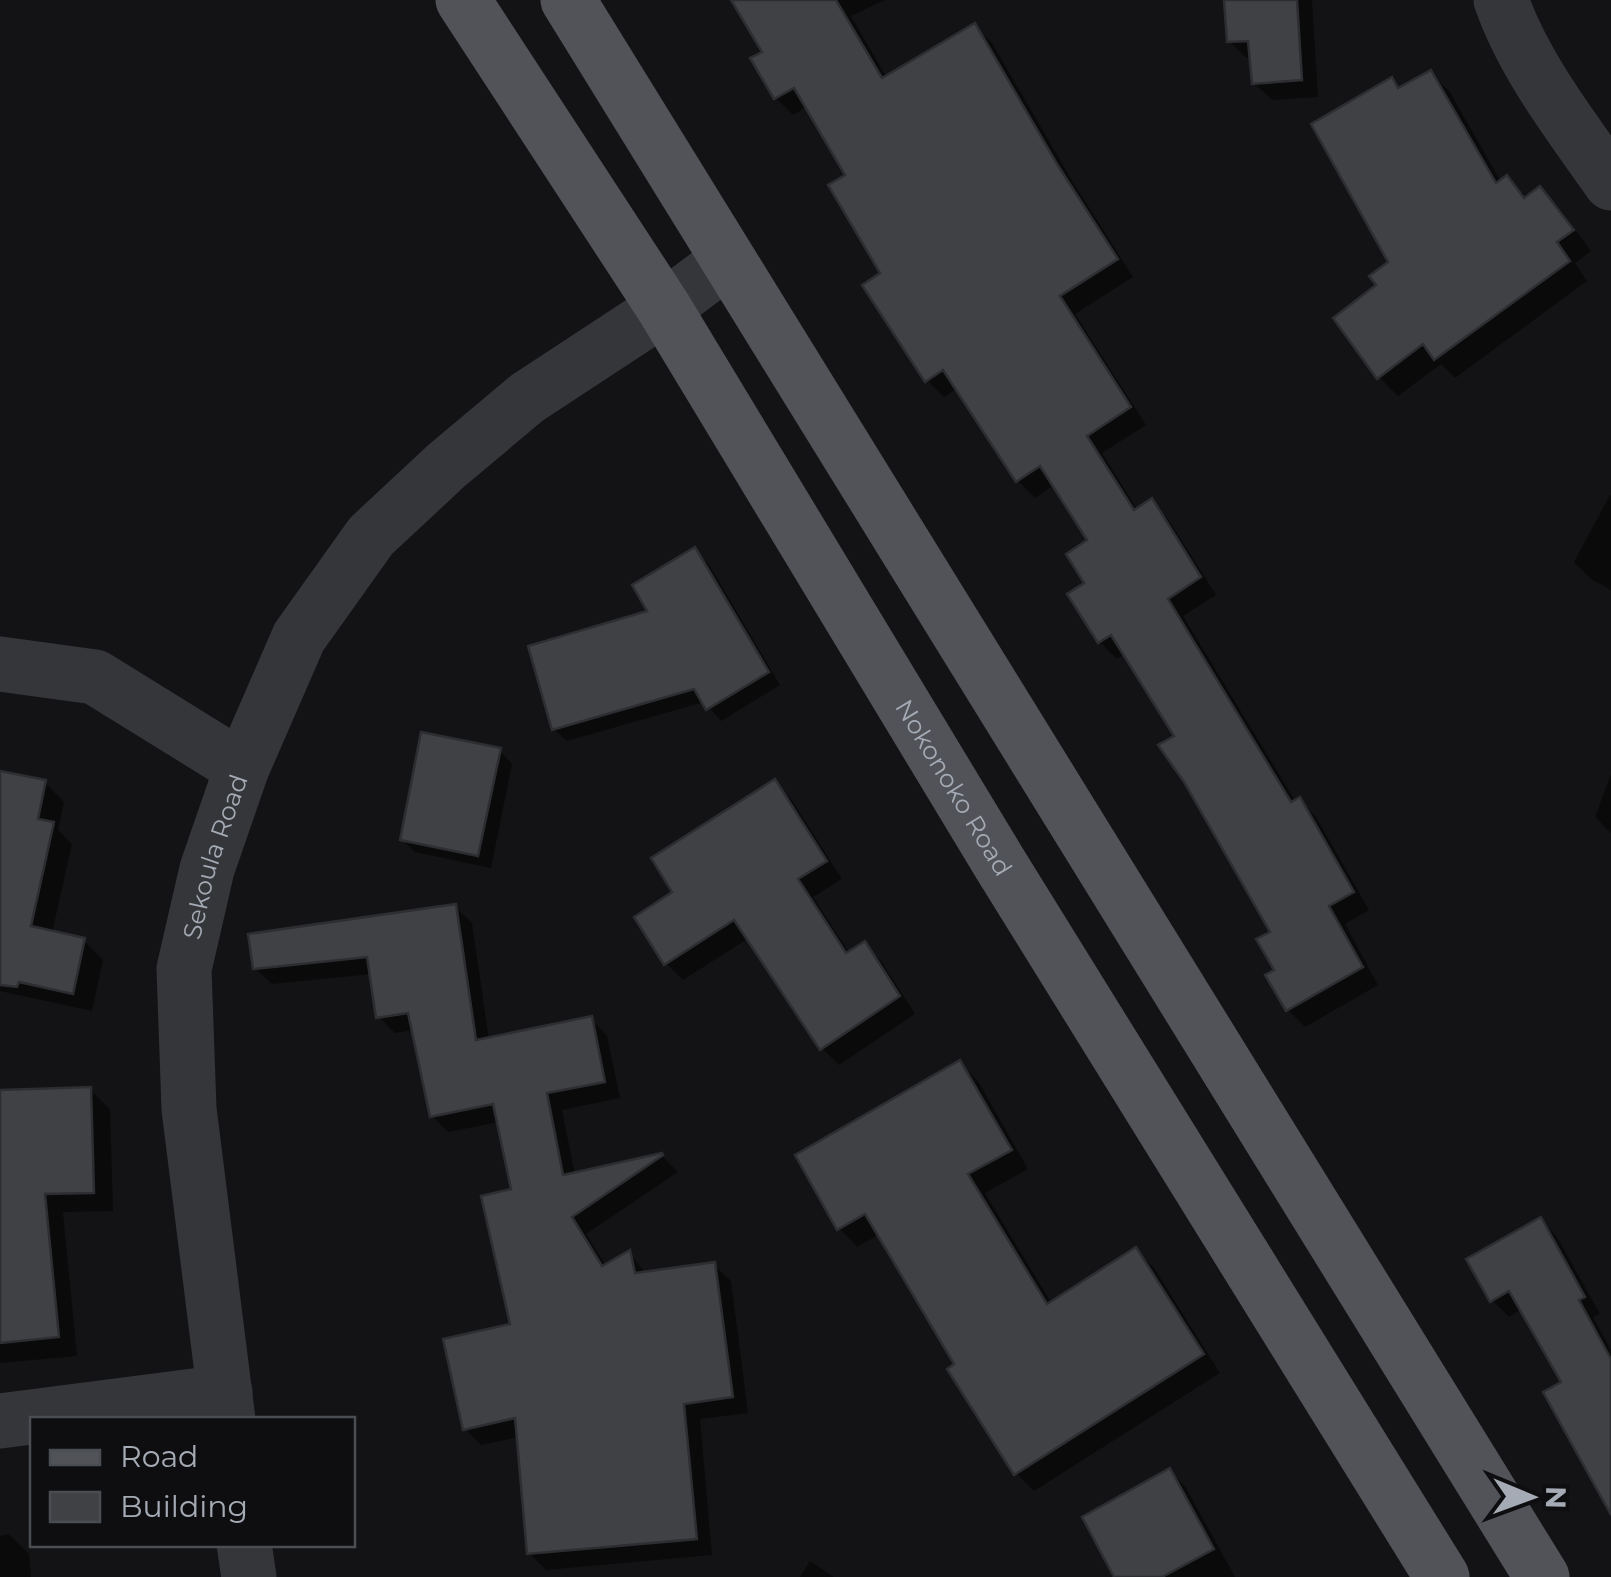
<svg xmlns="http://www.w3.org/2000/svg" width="1611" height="1577" viewBox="0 0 1611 1577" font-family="Montserrat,sans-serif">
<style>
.shadow{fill:#0007}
.building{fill:#3f4145;stroke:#2d2e31;stroke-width:2.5}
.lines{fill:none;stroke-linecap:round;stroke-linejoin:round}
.minor{stroke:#35363a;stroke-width:55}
.major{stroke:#515359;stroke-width:55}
.labels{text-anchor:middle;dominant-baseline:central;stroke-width:10;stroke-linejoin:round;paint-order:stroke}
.street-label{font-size:25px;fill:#a5abb5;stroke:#0e0e10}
</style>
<rect width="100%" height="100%" fill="#131315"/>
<g class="shadow">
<path d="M 734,0 L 885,0 L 851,16 L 887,78 L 975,26 L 992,43 L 1074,184 L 1133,277 L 1075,314 L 1146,425 L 1102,453 L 1138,511 L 1151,502 L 1168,519 L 1216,595 L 1183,616 L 1296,802 L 1299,800 L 1316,817 L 1369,910 L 1345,924 L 1378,985 L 1305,1027 L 1288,1010 L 1277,970 L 1273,932 L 1177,737 L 1126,653 L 1117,659 L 1100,642 L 1087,584 L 1090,541 L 1054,485 L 1035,498 L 1018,481 L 958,388 L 944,397 L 927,380 L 848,175 L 808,106 L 793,115 L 776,98 L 754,59 L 765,53 Z"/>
<path d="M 1226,0 L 1312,0 L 1318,97 L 1272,100 L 1254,83 L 1252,58 L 1247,58 L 1229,41 Z"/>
<path d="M 1430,73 L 1450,92 L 1501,182 L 1507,178 L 1527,198 L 1540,189 L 1559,208 L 1591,251 L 1575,263 L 1587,281 L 1455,378 L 1441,364 L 1398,396 L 1379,377 L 1379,285 L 1391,263 L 1392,81 L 1401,90 Z"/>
<path d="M 1610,495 L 1611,496 L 1611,590 L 1591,579 L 1574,562 Z"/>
<path d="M 695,551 L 708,563 L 780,685 L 721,721 L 704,702 L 567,741 L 554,729 L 651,613 Z"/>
<path d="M 500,751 L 512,764 L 491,868 L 415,852 L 402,840 Z"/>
<path d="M 1611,774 L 1611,833 L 1595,817 Z"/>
<path d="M 774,782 L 791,799 L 842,879 L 813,897 L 850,954 L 864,945 L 881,961 L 915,1014 L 839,1065 L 822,1048 L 749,938 L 683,980 L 666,963 L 675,893 Z"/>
<path d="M 45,783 L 64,802 L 58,830 L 72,844 L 52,933 L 84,941 L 103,960 L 92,1011 L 0,991 L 0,793 Z"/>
<path d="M 455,907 L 472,923 L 489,1040 L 591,1019 L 607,1036 L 620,1098 L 562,1110 L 575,1175 L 662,1156 L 678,1172 L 586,1234 L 606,1266 L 629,1253 L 646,1274 L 714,1265 L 731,1281 L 748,1413 L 700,1419 L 712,1555 L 546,1570 L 529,1553 L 519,1437 L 481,1445 L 465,1428 L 513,1326 L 514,1191 L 499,1122 L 448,1132 L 432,1116 L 414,1030 L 395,1033 L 378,1016 L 372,974 L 272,984 L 255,968 Z"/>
<path d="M 960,1063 L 978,1081 L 1028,1169 L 985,1193 L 1052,1304 L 1136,1250 L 1154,1268 L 1220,1373 L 1034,1491 L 1016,1473 L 957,1365 L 880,1234 L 857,1247 L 839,1228 Z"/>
<path d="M 90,1090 L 110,1109 L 113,1211 L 63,1212 L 77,1356 L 0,1363 L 0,1092 Z"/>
<path d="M 1541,1220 L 1557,1237 L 1600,1314 L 1593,1317 L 1611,1350 L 1611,1508 L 1564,1383 L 1522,1309 L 1509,1317 L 1492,1300 Z"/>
<path d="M 1170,1471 L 1185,1486 L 1235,1577 L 1117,1577 Z"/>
<path d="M 9,1534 L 29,1554 L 31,1577 L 0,1577 L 0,1536 Z"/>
<path d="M 810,1561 L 834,1577 L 800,1577 Z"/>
</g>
<g class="building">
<path d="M 731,0 L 836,0 L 882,78 L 975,23 L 1057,164 L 1118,259 L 1060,296 L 1131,407 L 1087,436 L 1134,510 L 1152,498 L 1201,577 L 1168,599 L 1291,802 L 1300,797 L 1354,892 L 1329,906 L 1363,967 L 1286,1011 L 1265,975 L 1274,970 L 1256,939 L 1270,932 L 1184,782 L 1158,745 L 1174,736 L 1111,635 L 1098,643 L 1067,594 L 1084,583 L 1066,554 L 1087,540 L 1040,466 L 1016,482 L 943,370 L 925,382 L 862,285 L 880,273 L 828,185 L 845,175 L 794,88 L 774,99 L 750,58 L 762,52 Z"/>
<path d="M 1224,0 L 1297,0 L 1302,80 L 1252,84 L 1248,41 L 1227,42 Z"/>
<path d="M 1431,70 L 1496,183 L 1507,175 L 1524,198 L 1540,186 L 1574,230 L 1557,242 L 1570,261 L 1434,360 L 1423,344 L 1377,379 L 1333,318 L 1376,285 L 1369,276 L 1388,262 L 1311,124 L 1392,77 L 1398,88 Z"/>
<path d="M 695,547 L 769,672 L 706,710 L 694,689 L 552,730 L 528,646 L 647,611 L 632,585 Z"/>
<path d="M 421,732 L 501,748 L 478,856 L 400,840 Z"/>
<path d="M 0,771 L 46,780 L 38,819 L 54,822 L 31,926 L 85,938 L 73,994 L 19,982 L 17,987 L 0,985 Z"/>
<path d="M 775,779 L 827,861 L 798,879 L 846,953 L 865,941 L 900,996 L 820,1050 L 734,920 L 664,965 L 634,917 L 672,892 L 651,858 Z"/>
<path d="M 456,904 L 476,1040 L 592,1016 L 605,1082 L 547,1093 L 563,1175 L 662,1153 L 663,1155 L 572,1217 L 602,1266 L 630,1250 L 635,1273 L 715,1262 L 733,1397 L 684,1404 L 697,1539 L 527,1554 L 515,1418 L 463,1430 L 443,1339 L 510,1324 L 481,1196 L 511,1189 L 493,1104 L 430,1117 L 408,1013 L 376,1018 L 367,957 L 253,969 L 248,934 Z"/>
<path d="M 960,1060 L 1012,1150 L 968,1174 L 1047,1304 L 1136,1247 L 1204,1354 L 1014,1475 L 947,1369 L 954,1364 L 865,1214 L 837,1230 L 795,1155 Z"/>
<path d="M 91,1087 L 94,1193 L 45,1194 L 59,1337 L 0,1343 L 0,1090 Z"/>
<path d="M 1541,1217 L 1585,1297 L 1579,1300 L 1611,1359 L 1611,1515 L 1543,1392 L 1561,1382 L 1509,1291 L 1490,1302 L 1466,1259 Z"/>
<path d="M 1170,1468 L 1214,1549 L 1162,1577 L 1114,1577 L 1082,1517 Z"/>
</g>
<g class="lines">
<g class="minor">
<path d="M 1501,0 C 1524,66 1571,126 1611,183"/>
<path d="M 0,664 L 95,677 L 242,768"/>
<path id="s1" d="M 228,1420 L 189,1109 L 184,969 L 207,869 L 242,768 L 299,637 L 371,536 L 446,466 L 527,398 L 664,308 L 727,261"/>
<path d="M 0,1421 L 225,1392"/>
<path d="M 244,1544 L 249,1577"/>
</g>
<g class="major">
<path id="s2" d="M 463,0 L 664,308 L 1000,864 L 1442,1577"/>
<path d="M 568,0 L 1542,1577"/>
</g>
</g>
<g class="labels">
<g class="street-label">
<text stroke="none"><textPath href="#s2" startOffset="928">Nokonoko Road</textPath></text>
<text stroke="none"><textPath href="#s1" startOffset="570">Sekoula Road</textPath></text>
</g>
</g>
<rect x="30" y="1417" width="325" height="130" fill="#0e0e10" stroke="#4a4d52" stroke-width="2.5"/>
<rect x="50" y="1450" width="50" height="15" fill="#515359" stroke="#4a4d52" stroke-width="2.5"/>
<text x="120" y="1467" font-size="30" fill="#a5abb5">Road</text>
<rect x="50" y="1492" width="50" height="30" fill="#3f4145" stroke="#4a4d52" stroke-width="2.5"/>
<text x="120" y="1517" font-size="30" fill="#a5abb5">Building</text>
<g transform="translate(1531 1497) rotate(91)" stroke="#0e0e10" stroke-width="8" paint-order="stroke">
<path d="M0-8L18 38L0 25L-18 38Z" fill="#a5abb5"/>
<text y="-15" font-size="28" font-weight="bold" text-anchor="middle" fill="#a5abb5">N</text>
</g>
</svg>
